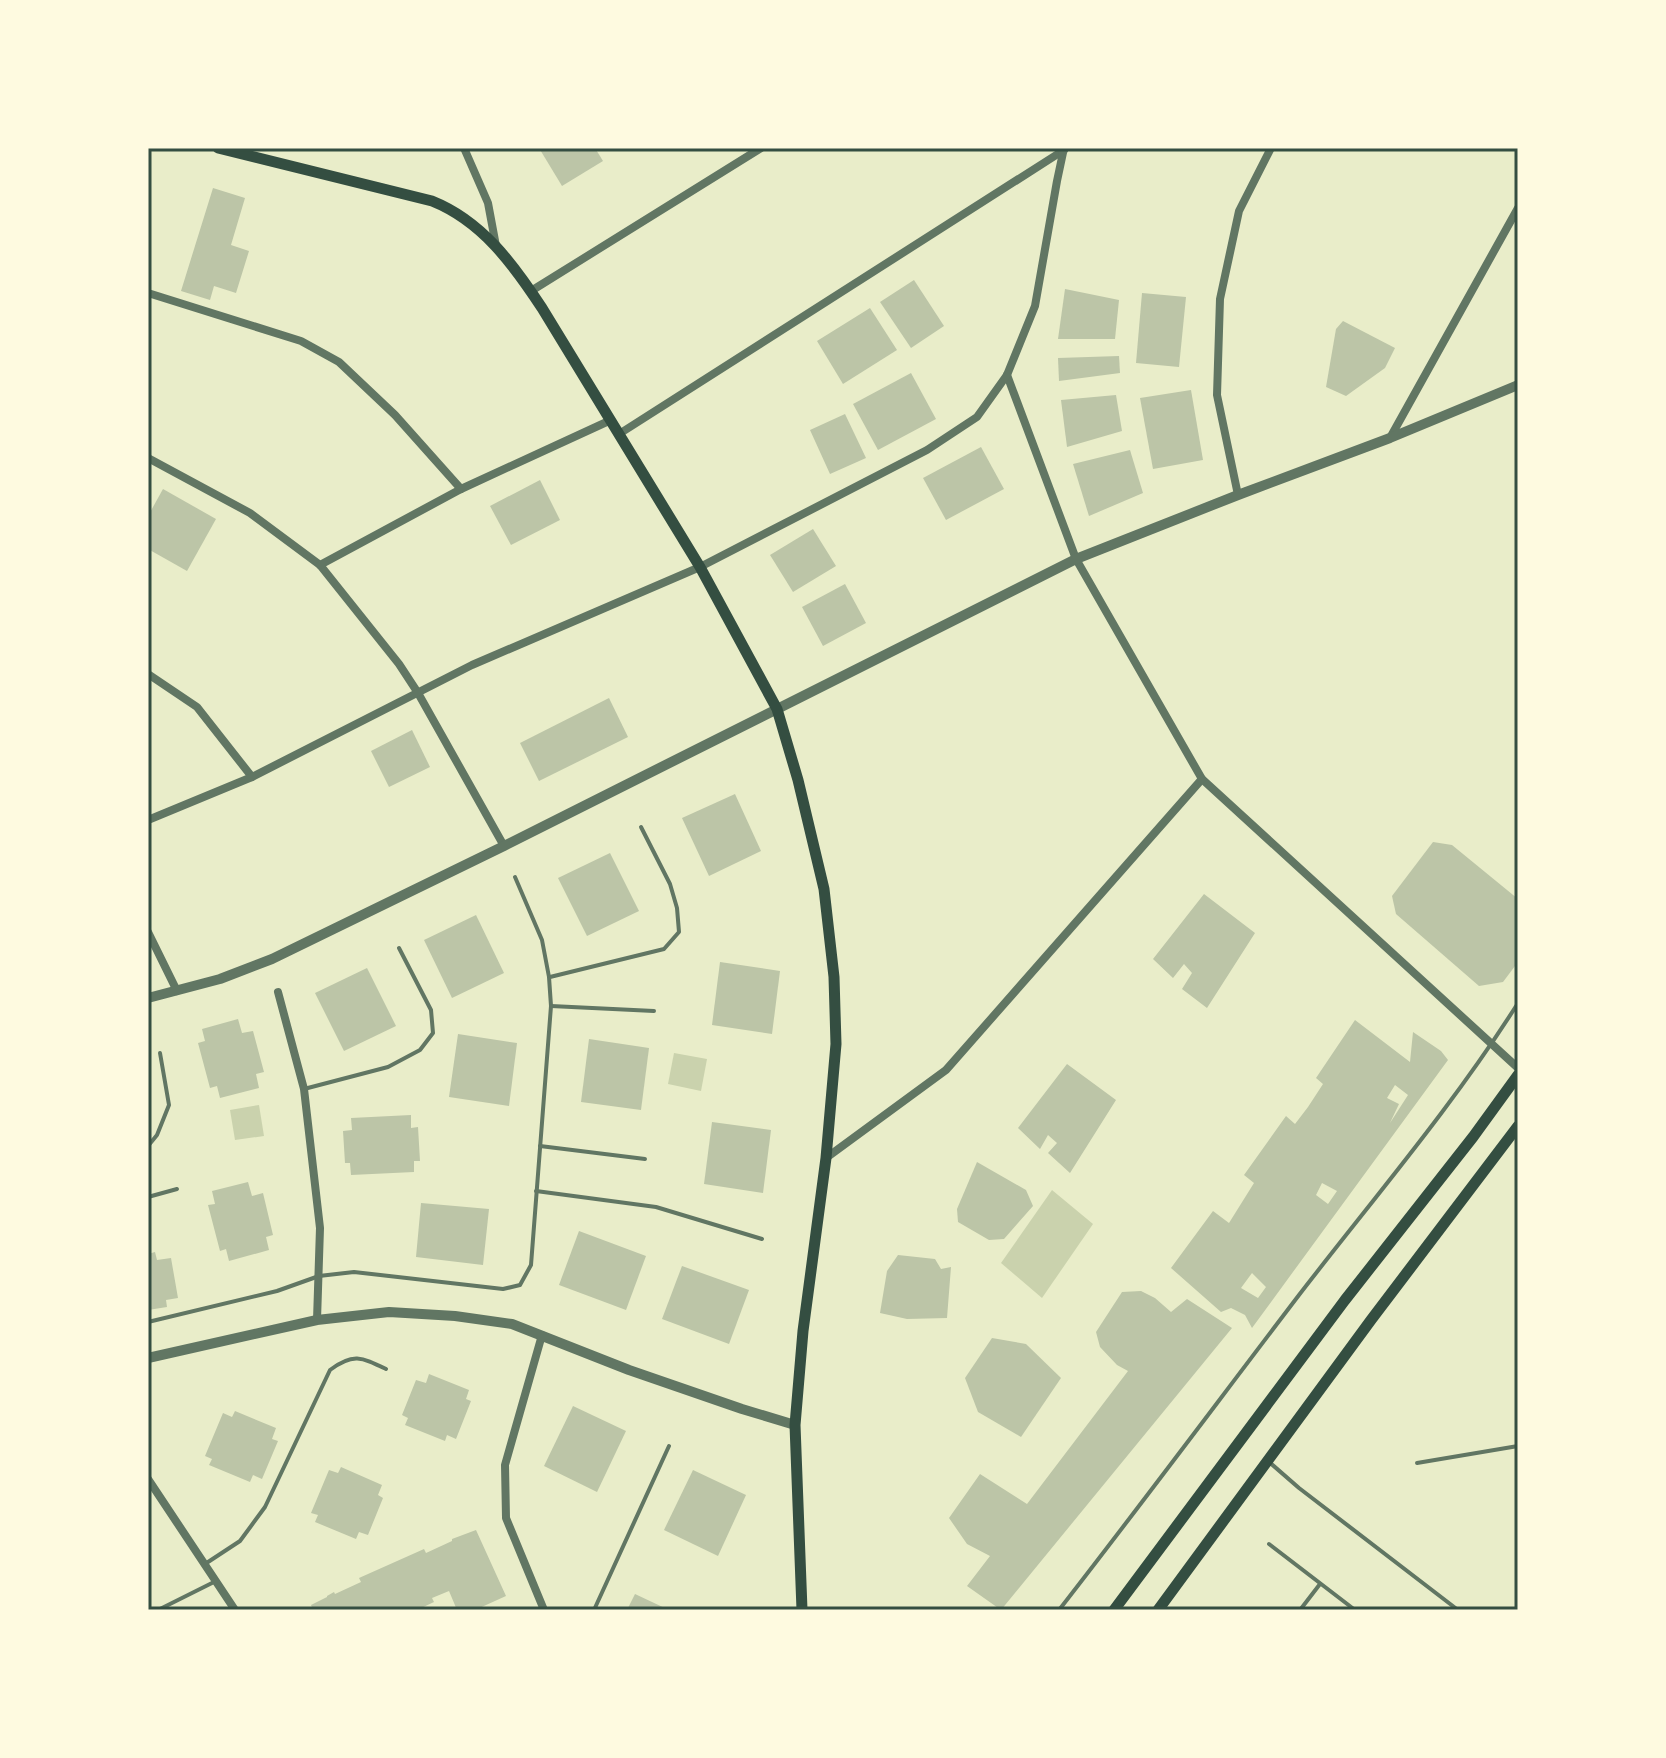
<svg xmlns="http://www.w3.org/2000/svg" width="1666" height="1758" viewBox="0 0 1666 1758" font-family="Figtree,sans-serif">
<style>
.green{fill:#cad2ad}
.building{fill:#bcc5a7;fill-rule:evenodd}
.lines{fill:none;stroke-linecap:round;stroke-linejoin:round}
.service{stroke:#617663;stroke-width:4}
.minor{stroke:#617663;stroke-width:8}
.tertiary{stroke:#617663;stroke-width:10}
.secondary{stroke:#344e41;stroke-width:11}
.neatline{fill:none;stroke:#344e41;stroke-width:3}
</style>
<rect width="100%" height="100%" fill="#e9edc9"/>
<g class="green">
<path d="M 674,1053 L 707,1059 L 701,1091 L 668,1084 Z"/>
<path d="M 259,1105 L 264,1136 L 235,1140 L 230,1110 Z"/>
<path d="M 1052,1190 L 1093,1224 L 1042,1298 L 1001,1263 Z"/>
</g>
<g class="building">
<path d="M 539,148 L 595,148 L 603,161 L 562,186 Z"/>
<path d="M 213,188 L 245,198 L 231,245 L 249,251 L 236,293 L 214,286 L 210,300 L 181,291 Z"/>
<path d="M 914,280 L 944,326 L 911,348 L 880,302 Z"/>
<path d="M 1065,289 L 1119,300 L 1115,339 L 1058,339 Z"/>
<path d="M 1142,293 L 1186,297 L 1179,367 L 1136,363 Z"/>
<path d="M 870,308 L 897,350 L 843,384 L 817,341 Z"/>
<path d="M 1343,321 L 1395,348 L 1385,368 L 1346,396 L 1326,387 L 1336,329 Z"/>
<path d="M 1119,356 L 1120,373 L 1059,381 L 1058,358 Z"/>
<path d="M 911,373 L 936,419 L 878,450 L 853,404 Z"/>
<path d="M 1191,390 L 1203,460 L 1153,469 L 1140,398 Z"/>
<path d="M 1116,395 L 1122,431 L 1067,447 L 1061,400 Z"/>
<path d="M 845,414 L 866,458 L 830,474 L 810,430 Z"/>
<path d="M 981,447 L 1004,489 L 946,520 L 923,478 Z"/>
<path d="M 1130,450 L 1143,493 L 1089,516 L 1073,464 Z"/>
<path d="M 540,480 L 560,520 L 511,545 L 490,506 Z"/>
<path d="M 163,489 L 216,519 L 187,571 L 148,549 L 148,516 Z"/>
<path d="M 813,529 L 836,566 L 793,592 L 770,555 Z"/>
<path d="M 845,584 L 866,623 L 823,646 L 802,607 Z"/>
<path d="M 609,698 L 628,737 L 539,781 L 520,743 Z"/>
<path d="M 412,730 L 430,767 L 389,787 L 371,751 Z"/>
<path d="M 735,794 L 761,851 L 709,876 L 682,818 Z"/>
<path d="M 1433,842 L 1452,845 L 1518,899 L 1518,962 L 1503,982 L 1479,986 L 1396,914 L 1392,896 Z"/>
<path d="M 610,853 L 639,911 L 587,936 L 558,878 Z"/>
<path d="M 1204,894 L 1255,933 L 1207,1008 L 1182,989 L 1192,973 L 1184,964 L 1173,978 L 1153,959 Z"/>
<path d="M 476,915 L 504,973 L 452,998 L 424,940 Z"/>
<path d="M 720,962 L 780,971 L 772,1034 L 712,1025 Z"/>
<path d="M 367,968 L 396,1026 L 344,1051 L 315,993 Z"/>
<path d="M 238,1019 L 242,1033 L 253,1031 L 264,1072 L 256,1074 L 259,1088 L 220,1098 L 217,1086 L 210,1088 L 198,1043 L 205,1041 L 202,1029 Z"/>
<path d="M 1355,1020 L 1410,1062 L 1413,1032 L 1441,1051 L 1448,1060 L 1252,1328 L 1245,1315 L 1231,1308 L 1221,1312 L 1171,1268 L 1213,1211 L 1229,1223 L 1254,1183 L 1244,1175 L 1286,1116 L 1295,1124 L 1308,1107 L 1323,1084 L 1316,1078 ZM 1395,1085 L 1408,1095 L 1390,1123 L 1399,1104 L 1387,1098 ZM 1322,1183 L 1337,1191 L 1328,1204 L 1316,1195 ZM 1252,1273 L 1266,1287 L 1258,1298 L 1241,1288 Z"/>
<path d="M 458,1034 L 517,1043 L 509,1106 L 449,1097 Z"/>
<path d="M 589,1039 L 649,1048 L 641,1110 L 581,1102 Z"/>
<path d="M 1067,1064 L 1116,1100 L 1070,1173 L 1048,1153 L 1057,1143 L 1048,1135 L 1040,1149 L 1018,1128 Z"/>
<path d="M 411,1115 L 411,1128 L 418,1127 L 420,1161 L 414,1161 L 414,1172 L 351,1175 L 350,1163 L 345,1163 L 343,1131 L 352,1130 L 351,1118 Z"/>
<path d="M 712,1122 L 771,1130 L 763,1193 L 704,1184 Z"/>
<path d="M 977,1162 L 1026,1190 L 1033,1206 L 1004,1239 L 989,1240 L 958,1222 L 957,1209 Z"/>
<path d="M 248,1182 L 252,1196 L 263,1193 L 273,1235 L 266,1237 L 269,1250 L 229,1261 L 226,1249 L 220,1251 L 208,1205 L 215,1204 L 212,1191 Z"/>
<path d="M 421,1203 L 489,1209 L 483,1265 L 416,1257 Z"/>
<path d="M 579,1231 L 646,1256 L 626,1310 L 559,1285 Z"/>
<path d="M 155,1252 L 157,1260 L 171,1258 L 178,1298 L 166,1300 L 167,1307 L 148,1310 L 148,1254 Z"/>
<path d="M 898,1255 L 935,1259 L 941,1269 L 951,1267 L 947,1318 L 907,1319 L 880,1313 L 887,1271 Z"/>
<path d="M 682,1266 L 749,1290 L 729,1344 L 662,1319 Z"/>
<path d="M 1141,1291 L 1155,1298 L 1171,1312 L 1187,1299 L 1232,1328 L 1001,1610 L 967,1586 L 990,1556 L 967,1544 L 949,1518 L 980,1474 L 1027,1504 L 1128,1371 L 1117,1365 L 1100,1347 L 1096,1332 L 1122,1292 Z"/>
<path d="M 992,1338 L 1026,1344 L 1061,1378 L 1021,1437 L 978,1412 L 965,1378 Z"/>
<path d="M 429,1374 L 469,1390 L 466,1399 L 471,1401 L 456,1439 L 447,1435 L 445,1441 L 405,1425 L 408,1418 L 402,1415 L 416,1380 L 426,1383 Z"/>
<path d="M 573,1406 L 626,1431 L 597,1492 L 544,1466 Z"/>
<path d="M 235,1411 L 276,1428 L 272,1439 L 278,1441 L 262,1479 L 253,1475 L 250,1482 L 209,1465 L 212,1459 L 205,1456 L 223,1413 L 232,1417 Z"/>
<path d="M 341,1467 L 382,1485 L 378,1495 L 383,1498 L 368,1535 L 359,1532 L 356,1539 L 315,1522 L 318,1515 L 311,1513 L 329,1470 L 338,1473 Z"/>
<path d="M 693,1470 L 746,1495 L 718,1556 L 664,1530 Z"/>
<path d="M 476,1530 L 506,1596 L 475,1610 L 457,1610 L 449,1591 L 432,1598 L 434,1602 L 417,1610 L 313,1610 L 311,1605 L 327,1597 L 327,1596 L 334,1592 L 335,1594 L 361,1582 L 359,1578 L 424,1549 L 426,1553 L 452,1541 L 452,1539 Z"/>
<path d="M 635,1594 L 669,1610 L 627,1610 Z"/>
</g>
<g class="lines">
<g class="service">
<path d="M 550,977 L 664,949 L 679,932 L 677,908 L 670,884 L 641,827"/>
<path d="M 551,1006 L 654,1011"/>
<path d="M 304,1089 L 388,1067 L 420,1050 L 433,1033 L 431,1010 L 399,948"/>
<path d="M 148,1146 L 157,1135 L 169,1105 L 160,1053"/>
<path d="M 540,1146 L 645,1159"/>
<path d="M 536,1191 L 656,1207 L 762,1239"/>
<path d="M 148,1197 L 177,1189"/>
<path d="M 148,1322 L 277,1291 L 319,1276 L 354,1272 L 503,1289 L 520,1285 L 531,1265 L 551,1006 L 549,977 L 542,940 L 515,877"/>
<path d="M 1268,1461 L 1299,1488 L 1458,1610"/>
<path d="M 1417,1463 L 1518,1446"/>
<path d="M 1269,1544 L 1355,1610"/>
<path d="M 205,1564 L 240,1541 L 265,1507 L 330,1370 C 353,1353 361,1357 386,1369"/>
<path d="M 158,1610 L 216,1581"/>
<path d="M 594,1610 L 669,1446"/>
<path d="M 1059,1610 C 1140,1506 1219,1400 1299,1295 C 1373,1199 1453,1106 1518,1003"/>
<path d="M 1300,1610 L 1320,1584"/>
</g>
<g class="minor">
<path d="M 464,148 L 488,203 L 496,246"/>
<path d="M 531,291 L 761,148"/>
<path d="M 148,293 L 301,341 L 339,362 L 395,415 L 461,489"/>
<path d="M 1007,375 L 1076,559 L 1202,779 L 1518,1068"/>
<path d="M 619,434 L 1064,150"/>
<path d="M 1390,438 L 1518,208"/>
<path d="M 148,458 L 250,513 L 320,565 L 399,664 L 418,693 L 504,846"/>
<path d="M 1238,495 L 1217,395 L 1220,299 L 1239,211 L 1271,148"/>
<path d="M 320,565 L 461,489 L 611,420"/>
<path d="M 148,674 L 197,707 L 252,777"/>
<path d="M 148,820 L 252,777 L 472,665 L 700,567 L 927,450 L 977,417 L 1007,375 L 1035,306 L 1057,181 L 1064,148"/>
<path d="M 148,932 L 177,991"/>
<path d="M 278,992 L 304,1089 L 320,1228 L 317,1320"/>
<path d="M 826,1158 L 946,1070 L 1202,779"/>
<path d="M 542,1335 L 505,1465 L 506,1518 L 544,1610"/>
<path d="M 148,1479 L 235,1610"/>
</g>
<g class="tertiary">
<path d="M 148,998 L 220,979 L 272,959 L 504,846 L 1076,559 L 1238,495 L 1390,438 L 1518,385"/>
<path d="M 148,1358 L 317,1320 L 389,1312 L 455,1316 L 512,1324 L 629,1370 L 742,1409 L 795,1425"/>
</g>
<g class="secondary">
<path d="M 218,148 L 432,201 C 482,221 513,264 542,308 L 700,567 L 777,709 L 798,780 L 824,889 L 834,977 L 836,1044 L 826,1158 L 803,1331 L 795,1425 L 802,1610"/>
<path d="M 1114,1610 L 1345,1300 L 1473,1137 L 1518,1075"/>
<path d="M 1158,1610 L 1371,1320 L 1518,1126"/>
</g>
</g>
<rect width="1666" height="1758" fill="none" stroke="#fefae0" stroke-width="300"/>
<rect x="150" y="150" width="1366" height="1458" class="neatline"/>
</svg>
